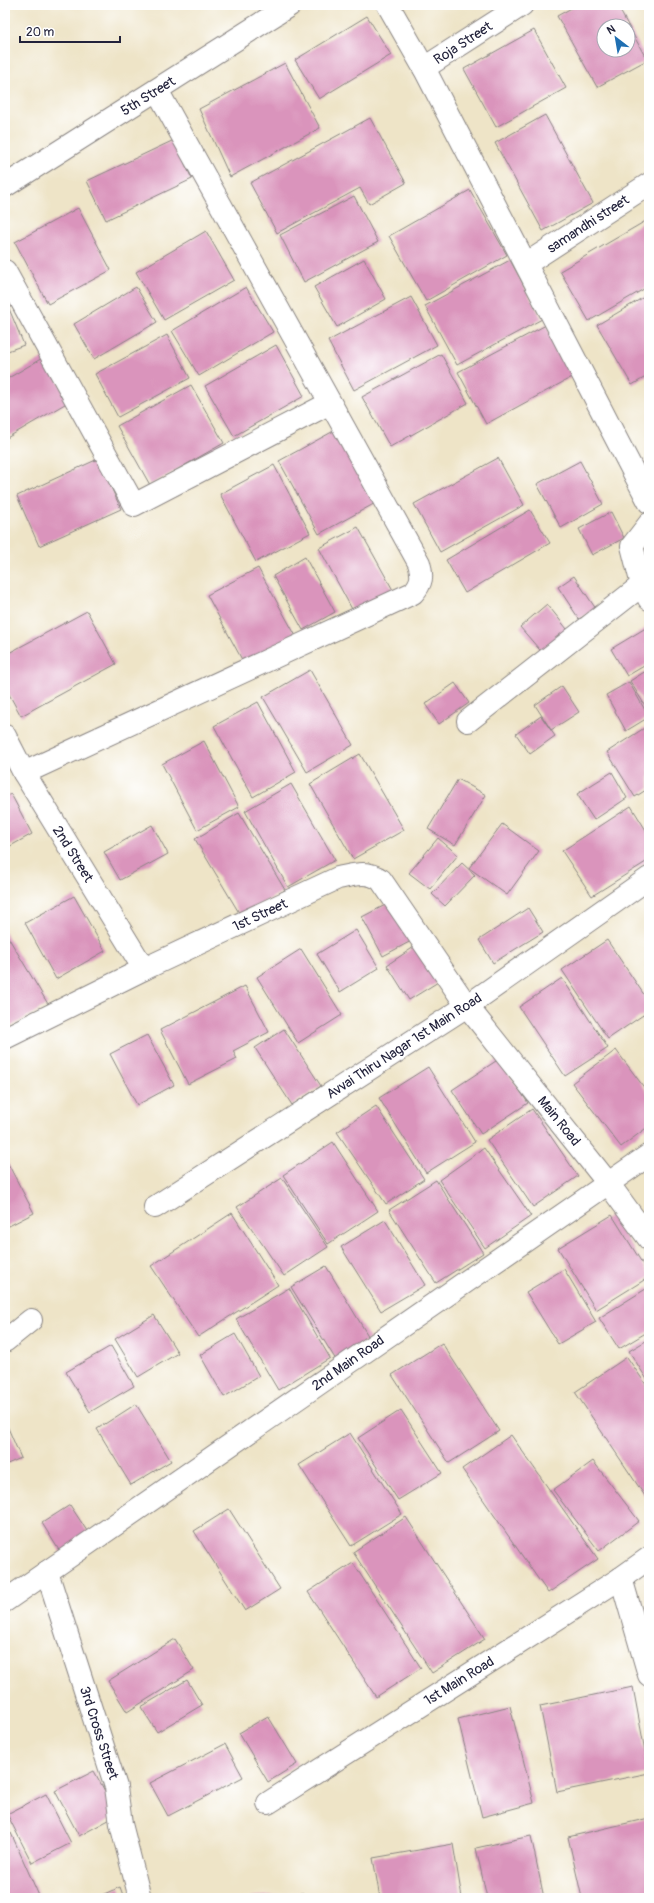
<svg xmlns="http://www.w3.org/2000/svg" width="654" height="1903" viewBox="0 0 654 1903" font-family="Pangolin,sans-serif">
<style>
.building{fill:#da94bc;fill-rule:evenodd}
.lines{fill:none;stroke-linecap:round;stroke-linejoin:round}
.minor-casing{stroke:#888381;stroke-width:24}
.minor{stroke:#fff;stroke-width:22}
.labels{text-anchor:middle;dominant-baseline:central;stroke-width:4;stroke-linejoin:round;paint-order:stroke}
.street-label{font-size:14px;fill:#22223b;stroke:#fff}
</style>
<rect width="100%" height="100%" fill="#fff"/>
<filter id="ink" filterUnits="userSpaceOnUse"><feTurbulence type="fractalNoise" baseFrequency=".025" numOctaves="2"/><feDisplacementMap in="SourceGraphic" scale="8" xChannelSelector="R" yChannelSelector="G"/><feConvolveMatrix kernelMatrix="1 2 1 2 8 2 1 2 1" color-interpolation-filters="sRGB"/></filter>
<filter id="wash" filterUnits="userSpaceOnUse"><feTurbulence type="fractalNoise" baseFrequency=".012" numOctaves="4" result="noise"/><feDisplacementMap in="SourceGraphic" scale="16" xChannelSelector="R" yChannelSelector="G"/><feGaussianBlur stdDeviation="0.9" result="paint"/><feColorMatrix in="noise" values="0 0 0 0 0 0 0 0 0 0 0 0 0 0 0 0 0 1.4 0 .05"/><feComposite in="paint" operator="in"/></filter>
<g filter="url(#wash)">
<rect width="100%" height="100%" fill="#eee4c7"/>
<g id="blocks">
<g class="building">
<path d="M 577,5 L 617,5 L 647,60 L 597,87 L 557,16 ZM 604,26 L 628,26 L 628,50 L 604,50 Z"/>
<path d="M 367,16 L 391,55 L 319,99 L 295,60 Z"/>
<path d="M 534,30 L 566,88 L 496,127 L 464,69 Z"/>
<path d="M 285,63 L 320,128 L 230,177 L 199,109 Z"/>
<path d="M 545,115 L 593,203 L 543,231 L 495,143 Z"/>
<path d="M 370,118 L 406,183 L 369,204 L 360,188 L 277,233 L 250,183 Z"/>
<path d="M 174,140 L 192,179 L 106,220 L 87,181 Z"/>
<path d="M 470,190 L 507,255 L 426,301 L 389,236 Z"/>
<path d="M 354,196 L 378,242 L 304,282 L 280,235 Z"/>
<path d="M 78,208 L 111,270 L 48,304 L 15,242 Z"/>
<path d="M 649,219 L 649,286 L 589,321 L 560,271 Z"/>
<path d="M 206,231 L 234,280 L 164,320 L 136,272 Z"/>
<path d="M 364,259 L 386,299 L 337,327 L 314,287 Z"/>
<path d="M 510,260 L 542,319 L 457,365 L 425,306 Z"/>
<path d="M 136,287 L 157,322 L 94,359 L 74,324 Z"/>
<path d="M 246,287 L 273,332 L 199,376 L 172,331 Z"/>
<path d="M 649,294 L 649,375 L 632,385 L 597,325 Z"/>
<path d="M 411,297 L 437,345 L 354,390 L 328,341 Z"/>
<path d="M 5,299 L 24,345 L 5,352 Z"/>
<path d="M 546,325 L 574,376 L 486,424 L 458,372 Z"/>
<path d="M 167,335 L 190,378 L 118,417 L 95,374 Z"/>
<path d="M 276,345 L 304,396 L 234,436 L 205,386 Z"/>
<path d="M 441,354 L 468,403 L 390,447 L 362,397 Z"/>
<path d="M 44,357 L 70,401 L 5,439 L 5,380 Z"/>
<path d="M 191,385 L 224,443 L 150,485 L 117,426 Z"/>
<path d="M 341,427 L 381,500 L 319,534 L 279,461 Z"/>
<path d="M 498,458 L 524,505 L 440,552 L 414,504 Z"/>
<path d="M 98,459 L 121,509 L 39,546 L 17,496 Z"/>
<path d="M 580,461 L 603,504 L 561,528 L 537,484 Z"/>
<path d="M 274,465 L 310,533 L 256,562 L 220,494 Z"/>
<path d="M 530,510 L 550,543 L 465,593 L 446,560 Z"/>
<path d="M 611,512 L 624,538 L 592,555 L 579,529 Z"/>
<path d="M 358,527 L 393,590 L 353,611 L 319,548 Z"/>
<path d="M 305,557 L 335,612 L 303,630 L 273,576 Z"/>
<path d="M 258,568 L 297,638 L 246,667 L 207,595 Z"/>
<path d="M 574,576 L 596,609 L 579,619 L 558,587 Z"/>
<path d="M 547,604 L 571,634 L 545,656 L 520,627 Z"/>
<path d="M 87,611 L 116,664 L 21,716 L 5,687 L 5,655 Z"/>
<path d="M 649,626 L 649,663 L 627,676 L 611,649 Z"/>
<path d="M 649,669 L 649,712 L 630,681 Z"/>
<path d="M 310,670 L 353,745 L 307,772 L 263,697 Z"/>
<path d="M 629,682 L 649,717 L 626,731 L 606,695 Z"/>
<path d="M 455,683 L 469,703 L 439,724 L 425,704 Z"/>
<path d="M 562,686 L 579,712 L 551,730 L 535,705 Z"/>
<path d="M 258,702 L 296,772 L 253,797 L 214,726 Z"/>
<path d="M 541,716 L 555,736 L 530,754 L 516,734 Z"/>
<path d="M 649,725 L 649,788 L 635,797 L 607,752 Z"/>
<path d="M 204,741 L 239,807 L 197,830 L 162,764 Z"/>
<path d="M 360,754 L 404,830 L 353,859 L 310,784 Z"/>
<path d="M 612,772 L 627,798 L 594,820 L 577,794 Z"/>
<path d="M 458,779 L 486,795 L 455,845 L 428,829 Z"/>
<path d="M 291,784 L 335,860 L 288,887 L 245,811 Z"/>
<path d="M 11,794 L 32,834 L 5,849 L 5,797 Z"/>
<path d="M 631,806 L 649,835 L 649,860 L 592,896 L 562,851 Z"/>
<path d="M 239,813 L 285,890 L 241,916 L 195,839 Z"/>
<path d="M 502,824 L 539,851 L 507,895 L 469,868 Z"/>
<path d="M 152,825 L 168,854 L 120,880 L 104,852 Z"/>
<path d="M 438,838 L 458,855 L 430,889 L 409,873 Z"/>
<path d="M 462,863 L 475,875 L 445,906 L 432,894 Z"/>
<path d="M 74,896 L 105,951 L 56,979 L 25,923 Z"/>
<path d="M 393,901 L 413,940 L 383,956 L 362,917 Z"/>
<path d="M 528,908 L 543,932 L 493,963 L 479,940 Z"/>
<path d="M 356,930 L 379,968 L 340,992 L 317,954 Z"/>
<path d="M 5,932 L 48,1004 L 7,1029 L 5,1025 Z"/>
<path d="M 607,940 L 649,1002 L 649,1011 L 608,1039 L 562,970 Z"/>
<path d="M 420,943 L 443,979 L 409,1000 L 387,965 Z"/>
<path d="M 301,949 L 342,1015 L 298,1043 L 257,977 Z"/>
<path d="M 562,978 L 608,1048 L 565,1076 L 519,1007 Z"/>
<path d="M 245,986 L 269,1032 L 233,1051 L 237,1059 L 188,1084 L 160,1030 Z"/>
<path d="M 284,1029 L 321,1086 L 292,1105 L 255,1048 Z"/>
<path d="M 147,1035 L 174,1085 L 137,1105 L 110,1054 Z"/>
<path d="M 616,1050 L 649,1094 L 649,1126 L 621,1147 L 572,1083 Z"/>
<path d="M 499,1059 L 528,1103 L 481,1134 L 452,1090 Z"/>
<path d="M 428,1067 L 475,1142 L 426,1173 L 379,1098 Z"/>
<path d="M 376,1106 L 424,1179 L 386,1204 L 337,1132 Z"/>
<path d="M 532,1109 L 578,1176 L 533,1207 L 487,1140 Z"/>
<path d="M 333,1142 L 378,1211 L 328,1244 L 283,1175 Z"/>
<path d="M 484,1148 L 531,1216 L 485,1248 L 439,1180 Z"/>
<path d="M 5,1158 L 34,1213 L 5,1228 Z"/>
<path d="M 282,1178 L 328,1247 L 284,1276 L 237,1207 Z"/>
<path d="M 436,1180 L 483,1253 L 436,1283 L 389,1210 Z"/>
<path d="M 232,1213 L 278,1285 L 198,1337 L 151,1266 Z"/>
<path d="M 612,1215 L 649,1274 L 649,1277 L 596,1310 L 558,1248 Z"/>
<path d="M 385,1220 L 425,1285 L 381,1311 L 341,1247 Z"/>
<path d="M 326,1266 L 370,1339 L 336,1360 L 291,1287 Z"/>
<path d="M 564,1269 L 596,1322 L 558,1344 L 526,1292 Z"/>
<path d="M 649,1287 L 649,1331 L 619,1349 L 599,1318 Z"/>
<path d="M 289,1288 L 330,1358 L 278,1390 L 236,1319 Z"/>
<path d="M 154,1315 L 178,1353 L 138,1377 L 115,1339 Z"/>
<path d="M 235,1334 L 259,1376 L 224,1397 L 200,1355 Z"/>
<path d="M 649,1339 L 649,1380 L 648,1381 L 629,1351 Z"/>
<path d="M 442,1343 L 499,1431 L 449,1463 L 392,1375 Z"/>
<path d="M 111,1346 L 134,1386 L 90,1412 L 66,1372 Z"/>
<path d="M 627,1357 L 649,1389 L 649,1502 L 575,1392 Z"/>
<path d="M 136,1404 L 171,1461 L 131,1485 L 97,1429 Z"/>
<path d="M 401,1410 L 442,1473 L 398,1500 L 358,1438 Z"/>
<path d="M 5,1421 L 21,1458 L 5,1465 Z"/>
<path d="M 350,1433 L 402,1514 L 351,1546 L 299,1465 Z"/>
<path d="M 511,1435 L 598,1559 L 548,1593 L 462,1469 Z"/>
<path d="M 593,1461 L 639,1521 L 599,1551 L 553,1490 Z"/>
<path d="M 70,1505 L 91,1537 L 62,1555 L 42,1523 Z"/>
<path d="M 229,1509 L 280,1589 L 245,1611 L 194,1531 Z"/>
<path d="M 406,1517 L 485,1639 L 432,1673 L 353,1552 Z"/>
<path d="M 353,1563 L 421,1668 L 376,1697 L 308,1592 Z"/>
<path d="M 175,1639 L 194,1670 L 127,1712 L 108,1681 Z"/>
<path d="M 187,1680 L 202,1705 L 157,1732 L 141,1707 Z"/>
<path d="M 633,1687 L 649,1773 L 557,1792 L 540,1706 Z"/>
<path d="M 510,1706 L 534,1803 L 482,1817 L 458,1719 Z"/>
<path d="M 268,1716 L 297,1764 L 268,1782 L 239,1733 Z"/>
<path d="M 225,1744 L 243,1777 L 168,1816 L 150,1783 Z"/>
<path d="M 94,1771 L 118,1815 L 79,1836 L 55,1791 Z"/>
<path d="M 46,1794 L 71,1843 L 32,1863 L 7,1814 Z"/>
<path d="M 649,1818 L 649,1898 L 582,1898 L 568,1837 Z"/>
<path d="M 11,1833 L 40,1898 L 5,1898 L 5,1836 Z"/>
<path d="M 531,1836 L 544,1898 L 487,1898 L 476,1848 Z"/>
<path d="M 453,1844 L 462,1898 L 380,1898 L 373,1858 Z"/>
<path d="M 120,1887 L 124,1898 L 95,1898 Z"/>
<path d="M 303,1893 L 303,1898 L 251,1898 L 251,1897 Z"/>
</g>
</g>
</g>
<g filter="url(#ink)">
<use href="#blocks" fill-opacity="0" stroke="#888381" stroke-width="1"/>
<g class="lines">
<defs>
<g id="minor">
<path d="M 388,5 L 424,68 L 649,502"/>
<path d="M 424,68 L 522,5"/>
<path d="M 5,186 L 290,5"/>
<path d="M 526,264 L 649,184"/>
<path d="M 5,271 L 134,505 L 330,403"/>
<path d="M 649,599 L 642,585 L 632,546 L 649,524"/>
<path d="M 468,721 L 642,585"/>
<path d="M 5,736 L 24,773 L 144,969"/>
<path d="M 24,773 L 413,593 C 422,583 423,576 419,563 L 157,90"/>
<path d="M 5,1038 L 144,969 L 338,878 C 354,875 366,870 381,880 L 467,1006 L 608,1183 L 649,1239"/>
<path d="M 155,1207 L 467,1006 L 649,878"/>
<path d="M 5,1341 L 31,1320"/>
<path d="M 47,1572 L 116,1787 L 121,1824 L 140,1898"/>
<path d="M 621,1578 L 649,1675"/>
<path d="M 5,1601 L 649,1155"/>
<path d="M 268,1803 L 621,1578 L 649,1558"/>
</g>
</defs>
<use href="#minor" class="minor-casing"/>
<use href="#minor" class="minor"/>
</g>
</g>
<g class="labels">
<g class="street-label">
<text transform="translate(463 43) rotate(-33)">Roja Street</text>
<text transform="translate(148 96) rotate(-32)">5th Street</text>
<text transform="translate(588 224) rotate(-33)">samandhi street</text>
<text transform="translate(73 854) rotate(58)">2nd Street</text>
<text transform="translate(260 915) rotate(-25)">1st Street</text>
<text transform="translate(404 1046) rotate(-33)">Avvai Thiru Nagar 1st Main Road</text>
<text transform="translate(559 1121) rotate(51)">Main Road</text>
<text transform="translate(348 1363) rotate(-35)">2nd Main Road</text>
<text transform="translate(459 1681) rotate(-32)">1st Main Road</text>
<text transform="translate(99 1733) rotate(72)">3rd Cross Street</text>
</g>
</g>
<rect width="654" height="1903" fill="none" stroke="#fff" stroke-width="20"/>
<g transform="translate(616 38) rotate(329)"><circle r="19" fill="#ffffff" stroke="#a7a7b1"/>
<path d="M0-3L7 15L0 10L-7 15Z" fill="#1f6fb2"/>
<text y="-6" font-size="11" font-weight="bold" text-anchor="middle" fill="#22223b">N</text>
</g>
<path d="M20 36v6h100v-6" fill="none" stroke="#22223b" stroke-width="2"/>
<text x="26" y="36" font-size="12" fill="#22223b" stroke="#ffffff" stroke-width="3" paint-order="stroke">20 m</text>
</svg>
